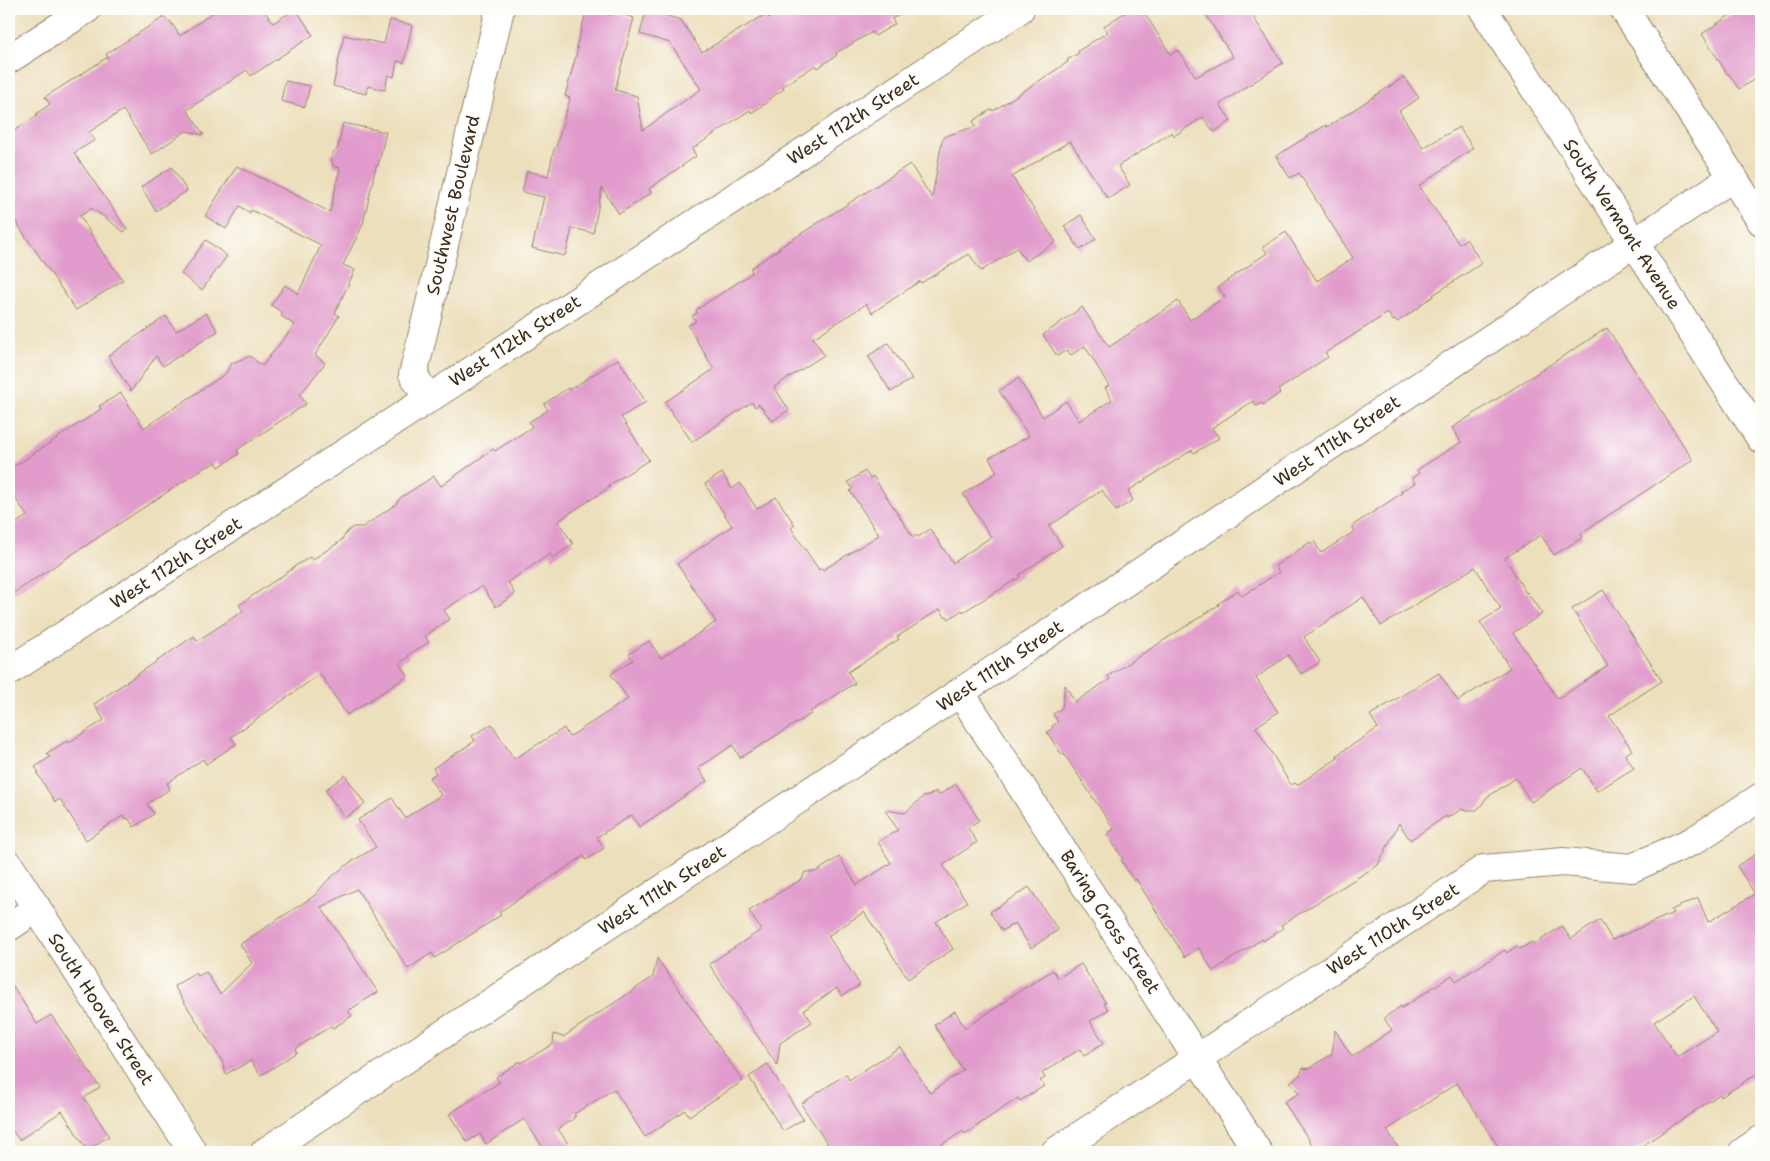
<svg xmlns="http://www.w3.org/2000/svg" width="1770" height="1161" viewBox="0 0 1770 1161" font-family="'Shantell Sans',sans-serif">
<style>
.building{fill:#e19bcc;fill-rule:evenodd}
.lines{fill:none;stroke-linecap:round;stroke-linejoin:round}
.minor-casing{stroke:#94846d;stroke-width:30}
.major-casing{stroke:#94846d;stroke-width:30}
.minor{stroke:#fff;stroke-width:28}
.major{stroke:#fff;stroke-width:28}
.labels{text-anchor:middle;dominant-baseline:central;stroke-width:4;stroke-linejoin:round;paint-order:stroke}
.street-label{font-size:18px;fill:#3b2a1e;stroke:#fdfcf7}
</style>
<rect width="100%" height="100%" fill="#fdfcf7"/>
<filter id="ink" filterUnits="userSpaceOnUse"><feTurbulence type="fractalNoise" baseFrequency=".02" numOctaves="2"/><feDisplacementMap in="SourceGraphic" scale="10" xChannelSelector="R" yChannelSelector="G"/><feConvolveMatrix kernelMatrix="1 2 1 2 8 2 1 2 1" color-interpolation-filters="sRGB"/></filter>
<filter id="wash" filterUnits="userSpaceOnUse"><feTurbulence type="fractalNoise" baseFrequency=".0096" numOctaves="4" result="noise"/><feDisplacementMap in="SourceGraphic" scale="20" xChannelSelector="R" yChannelSelector="G"/><feGaussianBlur stdDeviation="1.12" result="paint"/><feColorMatrix in="noise" values="0 0 0 0 0 0 0 0 0 0 0 0 0 0 0 0 0 1.4 0 .05"/><feComposite in="paint" operator="in"/></filter>
<g filter="url(#wash)">
<rect width="100%" height="100%" fill="#ecdfbc"/>
<g id="blocks">
<g class="building">
<path d="M 218,9 L 263,9 L 273,23 L 296,9 L 313,35 L 251,76 L 247,70 L 187,110 L 204,135 L 186,131 L 152,154 L 123,110 L 89,132 L 95,140 L 74,153 L 127,229 L 124,232 L 92,208 L 80,216 L 102,252 L 123,280 L 76,310 L 9,212 L 9,134 L 37,116 L 36,114 L 50,104 L 45,97 L 108,57 L 106,54 L 156,22 L 165,17 L 168,22 L 170,21 L 180,36 Z"/>
<path d="M 783,9 L 910,9 L 892,19 L 895,24 L 875,36 L 872,32 L 836,53 L 837,55 L 818,68 L 816,65 L 783,86 L 784,89 L 769,99 L 770,101 L 751,113 L 750,110 L 692,149 L 696,156 L 649,189 L 651,193 L 619,214 L 602,188 L 593,233 L 572,228 L 566,254 L 565,254 L 564,256 L 532,248 L 544,197 L 522,192 L 527,171 L 548,176 L 554,149 L 556,147 L 570,98 L 565,96 L 578,48 L 576,47 L 586,13 L 589,14 L 590,10 L 611,15 L 612,11 L 634,18 L 615,90 L 637,96 L 643,130 L 701,89 L 670,43 L 640,34 L 646,10 L 681,20 L 702,52 L 766,14 L 769,18 Z"/>
<path d="M 1130,9 L 1142,9 L 1171,55 L 1178,50 L 1196,77 L 1233,57 L 1202,9 L 1248,9 L 1283,63 L 1220,104 L 1231,121 L 1214,132 L 1203,117 L 1174,136 L 1172,132 L 1118,166 L 1130,185 L 1108,199 L 1070,141 L 1012,177 L 1056,242 L 1026,261 L 1017,248 L 981,271 L 969,254 L 921,283 L 920,281 L 872,313 L 866,304 L 813,338 L 824,355 L 774,387 L 789,410 L 772,421 L 759,404 L 755,407 L 752,402 L 692,442 L 665,402 L 714,369 L 688,326 L 696,321 L 692,316 L 697,313 L 696,310 L 752,273 L 751,268 L 779,249 L 779,248 L 910,164 L 932,198 L 942,140 L 946,136 L 976,126 L 973,121 L 992,109 L 993,111 L 1068,62 L 1067,60 L 1079,53 L 1078,51 L 1108,32 L 1104,26 Z"/>
<path d="M 1739,9 L 1761,9 L 1761,75 L 1739,89 L 1729,74 L 1728,75 L 1702,34 Z"/>
<path d="M 390,20 L 412,25 L 404,63 L 397,61 L 394,77 L 388,75 L 385,90 L 368,86 L 366,94 L 333,86 L 344,35 L 384,44 Z"/>
<path d="M 1404,77 L 1419,98 L 1399,111 L 1423,148 L 1459,127 L 1473,148 L 1419,186 L 1459,244 L 1466,239 L 1482,263 L 1433,295 L 1434,296 L 1420,305 L 1421,306 L 1397,322 L 1395,320 L 1393,321 L 1388,313 L 1325,353 L 1328,357 L 1278,390 L 1280,393 L 1263,405 L 1262,403 L 1256,406 L 1253,401 L 1212,428 L 1219,438 L 1194,453 L 1192,450 L 1128,491 L 1133,500 L 1116,511 L 1102,490 L 1069,512 L 1069,513 L 1049,526 L 1062,546 L 1019,575 L 1020,577 L 963,612 L 962,610 L 949,619 L 947,616 L 945,617 L 940,609 L 897,637 L 899,639 L 848,672 L 855,683 L 810,712 L 811,714 L 740,758 L 733,745 L 698,768 L 707,781 L 639,827 L 632,815 L 597,837 L 604,848 L 586,860 L 584,856 L 549,879 L 499,912 L 501,915 L 435,958 L 432,953 L 408,969 L 357,889 L 321,907 L 378,992 L 348,1011 L 352,1016 L 333,1028 L 331,1026 L 295,1049 L 297,1052 L 265,1073 L 260,1075 L 251,1061 L 226,1074 L 222,1061 L 174,986 L 196,973 L 198,976 L 206,972 L 220,994 L 252,963 L 240,944 L 314,896 L 328,880 L 346,865 L 376,847 L 358,820 L 392,798 L 405,818 L 441,795 L 429,778 L 436,773 L 433,768 L 475,741 L 472,736 L 492,724 L 514,759 L 564,728 L 569,737 L 628,699 L 611,674 L 633,660 L 629,654 L 649,641 L 661,658 L 716,622 L 677,564 L 732,526 L 705,484 L 722,473 L 732,489 L 740,483 L 757,509 L 776,497 L 795,525 L 791,528 L 819,570 L 822,568 L 823,570 L 879,535 L 850,491 L 853,489 L 848,482 L 865,471 L 870,478 L 873,476 L 913,537 L 916,535 L 918,537 L 930,529 L 953,563 L 991,537 L 963,494 L 997,472 L 989,458 L 1029,436 L 999,391 L 1018,378 L 1043,417 L 1066,401 L 1079,421 L 1112,400 L 1105,388 L 1109,386 L 1085,346 L 1071,355 L 1067,350 L 1057,356 L 1043,335 L 1082,307 L 1109,347 L 1178,301 L 1190,320 L 1225,297 L 1218,287 L 1267,253 L 1263,247 L 1286,232 L 1317,281 L 1353,258 L 1299,173 L 1290,178 L 1276,156 L 1326,125 L 1327,127 Z"/>
<path d="M 285,81 L 310,86 L 305,107 L 281,101 Z"/>
<path d="M 343,123 L 386,132 L 378,166 L 376,166 L 363,224 L 343,265 L 355,270 L 335,313 L 339,316 L 315,355 L 325,363 L 300,395 L 306,404 L 237,450 L 239,454 L 219,467 L 216,462 L 208,467 L 207,466 L 9,596 L 9,528 L 27,516 L 9,488 L 9,470 L 101,409 L 99,406 L 121,393 L 144,428 L 225,374 L 232,363 L 250,356 L 262,366 L 295,325 L 281,316 L 283,313 L 271,305 L 285,285 L 298,294 L 321,245 L 251,210 L 250,213 L 240,206 L 226,229 L 205,216 L 237,166 L 330,212 L 340,168 L 333,166 L 331,155 L 338,148 Z"/>
<path d="M 172,167 L 187,191 L 156,211 L 141,187 Z"/>
<path d="M 1081,215 L 1096,239 L 1080,250 L 1064,226 Z"/>
<path d="M 206,240 L 227,256 L 202,290 L 181,274 Z"/>
<path d="M 206,313 L 218,331 L 163,366 L 156,356 L 131,391 L 108,356 L 166,316 L 176,331 Z"/>
<path d="M 1607,328 L 1693,460 L 1581,533 L 1583,537 L 1554,555 L 1541,535 L 1505,558 L 1526,593 L 1527,592 L 1542,614 L 1513,633 L 1558,699 L 1608,666 L 1572,609 L 1603,590 L 1662,681 L 1609,716 L 1632,750 L 1625,755 L 1634,768 L 1597,791 L 1582,768 L 1531,802 L 1516,778 L 1486,798 L 1481,806 L 1476,810 L 1463,810 L 1462,809 L 1447,818 L 1446,816 L 1410,840 L 1399,823 L 1378,865 L 1281,925 L 1283,928 L 1263,941 L 1262,939 L 1213,971 L 1199,948 L 1185,957 L 1136,879 L 1134,881 L 1121,860 L 1123,859 L 1107,834 L 1114,829 L 1064,754 L 1062,755 L 1047,732 L 1053,728 L 1052,726 L 1058,722 L 1053,714 L 1062,708 L 1065,685 L 1075,702 L 1110,679 L 1108,676 L 1219,605 L 1218,604 L 1238,590 L 1242,596 L 1279,572 L 1275,566 L 1310,542 L 1311,544 L 1314,541 L 1321,553 L 1355,531 L 1352,526 L 1402,493 L 1401,491 L 1415,483 L 1412,478 L 1419,473 L 1417,470 L 1461,442 L 1452,428 ZM 1475,567 L 1501,609 L 1480,622 L 1510,668 L 1458,701 L 1439,673 L 1370,715 L 1378,728 L 1337,755 L 1338,758 L 1297,785 L 1295,783 L 1291,785 L 1256,727 L 1278,712 L 1256,678 L 1288,655 L 1301,674 L 1320,662 L 1304,637 L 1363,597 L 1381,626 Z"/>
<path d="M 888,343 L 912,379 L 891,392 L 868,356 Z"/>
<path d="M 618,359 L 646,402 L 621,417 L 649,460 L 609,485 L 610,487 L 558,521 L 573,544 L 553,558 L 550,554 L 508,582 L 515,594 L 496,607 L 482,586 L 444,610 L 450,619 L 425,636 L 429,642 L 408,655 L 409,657 L 400,663 L 408,676 L 347,715 L 320,674 L 231,737 L 236,744 L 206,764 L 203,759 L 167,783 L 170,789 L 147,804 L 154,814 L 134,827 L 128,818 L 126,819 L 124,815 L 86,840 L 60,799 L 55,802 L 37,773 L 39,772 L 35,767 L 50,757 L 47,753 L 67,741 L 68,743 L 104,720 L 94,704 L 194,636 L 197,641 L 243,611 L 239,605 L 292,569 L 292,568 L 310,557 L 312,560 L 341,541 L 347,532 L 353,527 L 363,527 L 396,504 L 400,498 L 434,476 L 441,486 L 493,449 L 495,451 L 532,427 L 529,422 L 548,410 L 544,404 L 568,388 L 569,390 Z"/>
<path d="M 345,775 L 365,804 L 345,818 L 325,790 Z"/>
<path d="M 956,784 L 979,820 L 968,828 L 977,842 L 943,865 L 967,902 L 936,922 L 953,949 L 908,979 L 864,912 L 828,936 L 860,985 L 842,996 L 837,988 L 804,1010 L 812,1022 L 780,1043 L 777,1065 L 709,964 L 761,930 L 749,911 L 802,879 L 805,872 L 816,872 L 839,857 L 857,885 L 891,863 L 878,842 L 898,830 L 885,810 L 905,813 L 924,796 L 928,796 L 936,791 L 939,795 Z"/>
<path d="M 1761,851 L 1761,1071 L 1721,1097 L 1720,1094 L 1633,1152 L 1502,1152 L 1457,1083 L 1387,1130 L 1401,1152 L 1317,1152 L 1284,1102 L 1299,1093 L 1290,1082 L 1300,1075 L 1303,1068 L 1308,1069 L 1332,1054 L 1335,1030 L 1352,1057 L 1392,1030 L 1384,1018 L 1401,1006 L 1402,1008 L 1452,975 L 1456,981 L 1505,950 L 1507,953 L 1517,946 L 1520,949 L 1532,942 L 1535,944 L 1562,926 L 1571,939 L 1600,920 L 1612,940 L 1673,913 L 1671,910 L 1698,898 L 1708,922 L 1755,894 L 1737,866 ZM 1694,996 L 1717,1032 L 1677,1057 L 1654,1022 Z"/>
<path d="M 1029,887 L 1058,930 L 1031,948 L 1015,923 L 1002,931 L 990,912 Z"/>
<path d="M 657,958 L 743,1081 L 689,1116 L 685,1110 L 645,1137 L 614,1089 L 574,1114 L 576,1116 L 573,1117 L 574,1119 L 558,1129 L 574,1152 L 546,1152 L 524,1119 L 486,1144 L 480,1134 L 467,1142 L 449,1114 L 500,1082 L 496,1077 L 520,1061 L 521,1063 L 553,1044 L 554,1034 L 563,1037 L 653,977 Z"/>
<path d="M 1081,964 L 1106,1003 L 1104,1003 L 1108,1010 L 1090,1021 L 1104,1043 L 1084,1056 L 1080,1049 L 1042,1073 L 1045,1078 L 1040,1081 L 1044,1086 L 1020,1101 L 1018,1098 L 965,1134 L 963,1131 L 930,1152 L 833,1152 L 801,1104 L 846,1074 L 849,1080 L 900,1047 L 930,1093 L 963,1070 L 934,1025 L 955,1011 L 965,1028 L 1008,1000 L 1007,999 L 1053,970 L 1058,978 Z"/>
<path d="M 9,980 L 37,1024 L 51,1015 L 100,1087 L 84,1098 L 109,1136 L 87,1150 L 62,1111 L 19,1140 L 9,1126 Z"/>
<path d="M 767,1064 L 803,1119 L 783,1131 L 749,1077 Z"/>
</g>
</g>
</g>
<g filter="url(#ink)">
<use href="#blocks" fill-opacity="0" stroke="#94846d" stroke-width="1"/>
<g class="lines">
<defs>
<g id="minor">
<path d="M 9,59 L 87,9"/>
<path d="M 428,399 L 413,374 L 414,371 L 500,9"/>
<path d="M 9,671 L 479,366 L 1020,9"/>
<path d="M 960,692 L 1258,1152"/>
<path d="M 9,865 L 193,1152"/>
<path d="M 9,927 L 37,908"/>
<path d="M 265,1152 L 935,709 L 1733,177"/>
<path d="M 1055,1152 L 1484,869 L 1563,862 L 1632,868 L 1693,841 L 1761,797"/>
<path d="M 1743,1152 L 1761,1140"/>
</g>
<g id="major">
<path d="M 1483,9 L 1761,439"/>
<path d="M 1624,9 L 1761,221"/>
</g>
</defs>
<use href="#minor" class="minor-casing"/>
<use href="#major" class="major-casing"/>
<use href="#minor" class="minor"/>
<use href="#major" class="major"/>
</g>
</g>
<g class="labels">
<g class="street-label">
<text transform="translate(853 119) rotate(-33)">West 112th Street</text>
<text transform="translate(453 205) rotate(-77)">Southwest Boulevard</text>
<text transform="translate(1622 224) rotate(57)">South Vermont Avenue</text>
<text transform="translate(515 341) rotate(-33)">West 112th Street</text>
<text transform="translate(1337 441) rotate(-34)">West 111th Street</text>
<text transform="translate(176 563) rotate(-33)">West 112th Street</text>
<text transform="translate(1000 666) rotate(-34)">West 111th Street</text>
<text transform="translate(662 890) rotate(-33)">West 111th Street</text>
<text transform="translate(1110 922) rotate(57)">Baring Cross Street</text>
<text transform="translate(1393 929) rotate(-33)">West 110th Street</text>
<text transform="translate(101 1009) rotate(57)">South Hoover Street</text>
</g>
</g>
<rect width="1770" height="1161" fill="none" stroke="#fdfcf7" stroke-width="30"/>
</svg>
